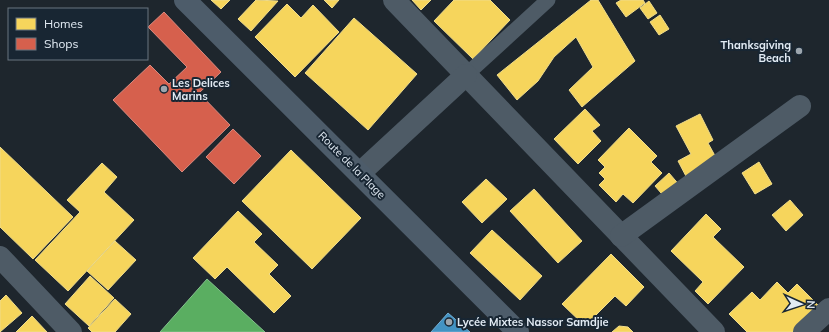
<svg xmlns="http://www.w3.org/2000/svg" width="829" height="332" viewBox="0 0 829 332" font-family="Mulish,sans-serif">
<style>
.homes{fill:#f6d55c;stroke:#f0dc8a}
.shops{fill:#d6604d;stroke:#da8a7f}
.schools{fill:#4393c3;stroke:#73add2}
.public{fill:#5aae61;stroke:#83c08d}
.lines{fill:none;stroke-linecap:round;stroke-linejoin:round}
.lane{stroke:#4e5b66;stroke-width:15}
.street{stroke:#4e5b66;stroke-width:22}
.secondary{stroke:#4d5c6a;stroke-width:22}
.poi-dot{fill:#9da6ae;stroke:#182633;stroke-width:1.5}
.labels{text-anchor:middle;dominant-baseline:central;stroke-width:4;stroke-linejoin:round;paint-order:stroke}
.poi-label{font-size:11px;font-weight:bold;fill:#e2ebf4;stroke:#182633;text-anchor:start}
.street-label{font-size:11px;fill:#e2ebf4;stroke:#182633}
</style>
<rect width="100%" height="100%" fill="#1e262d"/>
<g class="homes">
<path d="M 211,0 L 230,0 L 221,9 Z"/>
<path d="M 256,0 L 278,1 L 251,31 L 238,19 Z"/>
<path d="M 324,0 L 339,0 L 332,8 Z"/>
<path d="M 412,0 L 431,0 L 421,10 Z"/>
<path d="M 454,0 L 490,0 L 510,20 L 473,59 L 434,21 Z"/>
<path d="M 591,0 L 598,0 L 635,61 L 582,107 L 569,90 L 593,67 L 576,37 L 554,57 L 538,81 L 517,100 L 497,75 Z"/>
<path d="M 621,0 L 643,0 L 645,3 L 626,17 L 616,3 Z"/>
<path d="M 649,1 L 657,13 L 648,19 L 640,8 Z"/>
<path d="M 287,4 L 301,18 L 313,5 L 339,32 L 295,77 L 255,37 Z"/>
<path d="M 660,15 L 669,29 L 659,35 L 650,22 Z"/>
<path d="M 354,18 L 417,74 L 368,130 L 305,73 Z"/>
<path d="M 585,109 L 600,125 L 592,131 L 601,141 L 578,164 L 554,139 Z"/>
<path d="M 700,114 L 713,140 L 708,143 L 719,163 L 688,180 L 678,161 L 691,154 L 676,126 Z"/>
<path d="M 629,128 L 657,156 L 651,162 L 662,173 L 633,203 L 623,194 L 616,202 L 599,185 L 605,179 L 599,173 L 605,167 L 598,160 Z"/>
<path d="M 0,147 L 73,217 L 33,259 L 0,227 Z"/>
<path d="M 291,150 L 361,218 L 312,269 L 242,201 Z"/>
<path d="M 759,162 L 772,184 L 755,194 L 742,173 Z"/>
<path d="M 102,163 L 117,177 L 104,192 L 134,220 L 68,291 L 35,260 L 80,212 L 67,200 Z"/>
<path d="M 669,173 L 681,187 L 667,200 L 655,186 Z"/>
<path d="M 486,179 L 507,199 L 482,223 L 462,202 Z"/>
<path d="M 534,189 L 582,241 L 558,263 L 510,211 Z"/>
<path d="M 790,200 L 803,215 L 786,231 L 772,215 Z"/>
<path d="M 238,211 L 262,234 L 254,242 L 278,265 L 269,274 L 291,296 L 274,313 L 227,267 L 215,279 L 193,258 Z"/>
<path d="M 706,214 L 721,229 L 713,237 L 744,267 L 708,304 L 695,291 L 703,282 L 671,251 Z"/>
<path d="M 492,230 L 542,276 L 520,300 L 470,253 Z"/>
<path d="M 115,241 L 136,260 L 108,290 L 87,271 Z"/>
<path d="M 611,254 L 644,287 L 626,306 L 615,296 L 585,326 L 562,304 Z"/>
<path d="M 90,276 L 114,298 L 89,326 L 65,304 Z"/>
<path d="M 777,282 L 788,293 L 797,284 L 819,306 L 793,332 L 747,332 L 729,314 L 752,292 L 760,300 Z"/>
<path d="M 6,295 L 22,313 L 0,332 L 0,301 Z"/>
<path d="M 115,299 L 131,314 L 115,332 L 92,332 L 88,328 Z"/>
<path d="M 32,316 L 47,332 L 16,332 Z"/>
<path d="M 619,326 L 628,327 L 633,332 L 612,332 Z"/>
</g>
<g class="shops">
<path d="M 164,12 L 221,72 L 199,93 L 230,125 L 182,172 L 113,100 L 150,65 L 169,84 L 187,67 L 148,27 Z"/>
<path d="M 233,129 L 261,156 L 234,184 L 206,157 Z"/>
</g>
<path class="schools" d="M 448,313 L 470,332 L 431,332 Z"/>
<path class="public" d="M 207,279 L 265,332 L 160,332 Z"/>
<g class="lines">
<path class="lane" d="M 466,75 L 548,0"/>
<g class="street">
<path d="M 394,0 L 714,332"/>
<path d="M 360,173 L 466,75"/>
<path d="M 621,236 L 800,106"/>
<path d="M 0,257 L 71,332"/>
<path d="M 804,332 L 829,309"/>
</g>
<path class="secondary" d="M 185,0 L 518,332"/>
</g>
<g class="poi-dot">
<circle cx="799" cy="51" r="4"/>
<circle cx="164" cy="89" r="4"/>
<circle cx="449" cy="322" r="4"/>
</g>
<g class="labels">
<g class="poi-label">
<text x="791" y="45" text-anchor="end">Thanksgiving<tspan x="791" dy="13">Beach</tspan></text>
<text x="172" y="83">Les Delices<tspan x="172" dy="13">Marins</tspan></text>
<text x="457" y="322">Lycée Mixtes Nassor Samdjie</text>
</g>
<g class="street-label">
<text transform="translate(352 165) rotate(45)">Route de la Plage</text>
</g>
</g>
<rect x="8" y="8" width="140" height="52" fill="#182633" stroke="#697580"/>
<rect x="16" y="18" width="20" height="12" fill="#f6d55c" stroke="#697580"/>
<text x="44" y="28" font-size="12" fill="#e2ebf4">Homes</text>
<rect x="16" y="38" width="20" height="12" fill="#d6604d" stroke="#697580"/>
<text x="44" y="48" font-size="12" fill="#e2ebf4">Shops</text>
<g transform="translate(801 304) rotate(93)" stroke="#182633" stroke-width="3" paint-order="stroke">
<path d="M0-3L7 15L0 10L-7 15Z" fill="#e2ebf4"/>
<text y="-6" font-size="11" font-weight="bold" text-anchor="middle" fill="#e2ebf4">N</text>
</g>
</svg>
